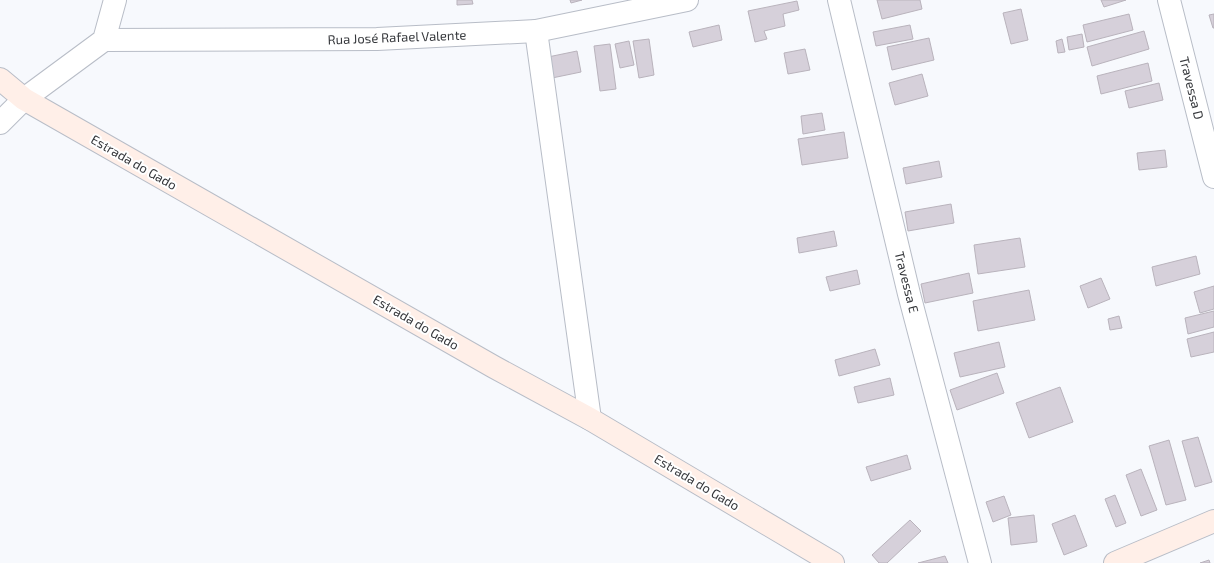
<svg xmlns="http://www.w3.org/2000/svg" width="1214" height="563" viewBox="0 0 1214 563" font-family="'Exo 2',sans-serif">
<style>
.building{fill:#d6d0da;stroke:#b9b3bc}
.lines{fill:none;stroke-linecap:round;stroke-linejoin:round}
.street-casing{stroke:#b8bdc7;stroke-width:24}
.secondary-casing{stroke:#b8bdc7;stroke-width:24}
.street{stroke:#fff;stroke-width:22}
.secondary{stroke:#ffefe8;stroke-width:22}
.labels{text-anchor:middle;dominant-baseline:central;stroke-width:4;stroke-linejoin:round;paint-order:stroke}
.street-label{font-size:13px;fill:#35373b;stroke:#fff}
</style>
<rect width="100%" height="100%" fill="#f7f9fd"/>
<g class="building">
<path d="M 457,0 L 472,0 L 473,4 L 457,5 Z"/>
<path d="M 570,0 L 582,0 L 571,3 Z"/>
<path d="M 877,0 L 920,0 L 922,9 L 882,19 Z"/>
<path d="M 1101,0 L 1126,0 L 1104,7 Z"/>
<path d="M 797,1 L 799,10 L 783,14 L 785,26 L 764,31 L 767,39 L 755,42 L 748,11 Z"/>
<path d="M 1021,9 L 1028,40 L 1011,44 L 1003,13 Z"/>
<path d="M 1129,14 L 1133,30 L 1087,42 L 1083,25 Z"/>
<path d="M 1214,14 L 1214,28 L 1213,28 L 1209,15 Z"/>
<path d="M 719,25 L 722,40 L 693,47 L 689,32 Z"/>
<path d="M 910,25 L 913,39 L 876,46 L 873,32 Z"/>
<path d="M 1144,31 L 1149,49 L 1092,66 L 1087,47 Z"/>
<path d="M 1082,34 L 1084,47 L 1069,50 L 1067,37 Z"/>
<path d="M 929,38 L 934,60 L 892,70 L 887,47 Z"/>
<path d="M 649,39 L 654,75 L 639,78 L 633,41 Z"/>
<path d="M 1062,39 L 1065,52 L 1058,53 L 1056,41 Z"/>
<path d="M 629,41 L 634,65 L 620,68 L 615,44 Z"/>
<path d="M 610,44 L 616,89 L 600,91 L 594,46 Z"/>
<path d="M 805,49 L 810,70 L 788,74 L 784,53 Z"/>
<path d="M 577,51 L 581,72 L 552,78 L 548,57 Z"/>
<path d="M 1148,63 L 1152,81 L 1101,94 L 1097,76 Z"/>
<path d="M 922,74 L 928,96 L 895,105 L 889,83 Z"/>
<path d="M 1159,83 L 1163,100 L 1129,108 L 1125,91 Z"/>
<path d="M 822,113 L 825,130 L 803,134 L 801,116 Z"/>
<path d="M 844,132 L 848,158 L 802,165 L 798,139 Z"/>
<path d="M 1165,150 L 1167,167 L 1139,170 L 1137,153 Z"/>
<path d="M 939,161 L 942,177 L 906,184 L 903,168 Z"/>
<path d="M 951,204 L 954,223 L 908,231 L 905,212 Z"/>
<path d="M 834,231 L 837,246 L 799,253 L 797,238 Z"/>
<path d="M 1020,238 L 1025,267 L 978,274 L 974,245 Z"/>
<path d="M 1196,256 L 1200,274 L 1156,286 L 1152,267 Z"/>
<path d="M 857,270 L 860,284 L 830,291 L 826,277 Z"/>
<path d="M 969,273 L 973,293 L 925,303 L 921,284 Z"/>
<path d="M 1101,278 L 1110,299 L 1088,308 L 1080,286 Z"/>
<path d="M 1214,286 L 1214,309 L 1200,313 L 1194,292 Z"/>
<path d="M 1029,290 L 1035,320 L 978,331 L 973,301 Z"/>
<path d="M 1214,311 L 1214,327 L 1188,334 L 1185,318 Z"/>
<path d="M 1119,316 L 1122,328 L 1110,330 L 1108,319 Z"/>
<path d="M 1214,332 L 1214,352 L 1191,357 L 1187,339 Z"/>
<path d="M 999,342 L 1005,367 L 960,377 L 954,353 Z"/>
<path d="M 875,349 L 880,365 L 839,376 L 835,360 Z"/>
<path d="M 997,373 L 1004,393 L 957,410 L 950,390 Z"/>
<path d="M 890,378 L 894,395 L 858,403 L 854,387 Z"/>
<path d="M 1060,387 L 1073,422 L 1029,438 L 1016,403 Z"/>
<path d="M 1198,437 L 1212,482 L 1195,487 L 1182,441 Z"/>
<path d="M 1169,440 L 1186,500 L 1166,505 L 1149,446 Z"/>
<path d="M 907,455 L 911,469 L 871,481 L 866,467 Z"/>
<path d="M 1141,469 L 1157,510 L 1141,516 L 1126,475 Z"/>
<path d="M 1115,495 L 1126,523 L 1116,527 L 1105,499 Z"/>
<path d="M 1004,496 L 1011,515 L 993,522 L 986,502 Z"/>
<path d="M 1034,515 L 1037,542 L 1011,545 L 1008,518 Z"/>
<path d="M 1075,515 L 1087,546 L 1064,555 L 1052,524 Z"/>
<path d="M 910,520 L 921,531 L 887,563 L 879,563 L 872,555 Z"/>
<path d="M 945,556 L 948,563 L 918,563 Z"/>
<path d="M 1209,560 L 1210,563 L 1200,563 Z"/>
</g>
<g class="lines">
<defs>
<g id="street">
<path d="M 839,0 L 909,294 L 980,563"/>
<path d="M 1169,0 L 1214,177"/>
<path d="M 536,31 L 590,419"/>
<path d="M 104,40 L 377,39 L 536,31 L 687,0"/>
<path d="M 0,123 L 24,99 L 104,40 L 115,0"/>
</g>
<g id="secondary">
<path d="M 0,79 L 24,99 L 494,367 L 590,419 L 833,563"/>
<path d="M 1115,563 L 1214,521"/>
</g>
</defs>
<use href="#street" class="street-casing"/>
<use href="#secondary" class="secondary-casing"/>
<use href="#street" class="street"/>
<use href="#secondary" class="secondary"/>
</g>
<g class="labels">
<g class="street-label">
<text transform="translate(397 37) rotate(-2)">Rua José Rafael Valente</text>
<text transform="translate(1192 88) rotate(76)">Travessa D</text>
<text transform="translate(134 162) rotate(30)">Estrada do Gado</text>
<text transform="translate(907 282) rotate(76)">Travessa E</text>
<text transform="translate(416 322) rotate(30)">Estrada do Gado</text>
<text transform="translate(697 482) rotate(31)">Estrada do Gado</text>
</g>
</g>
</svg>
